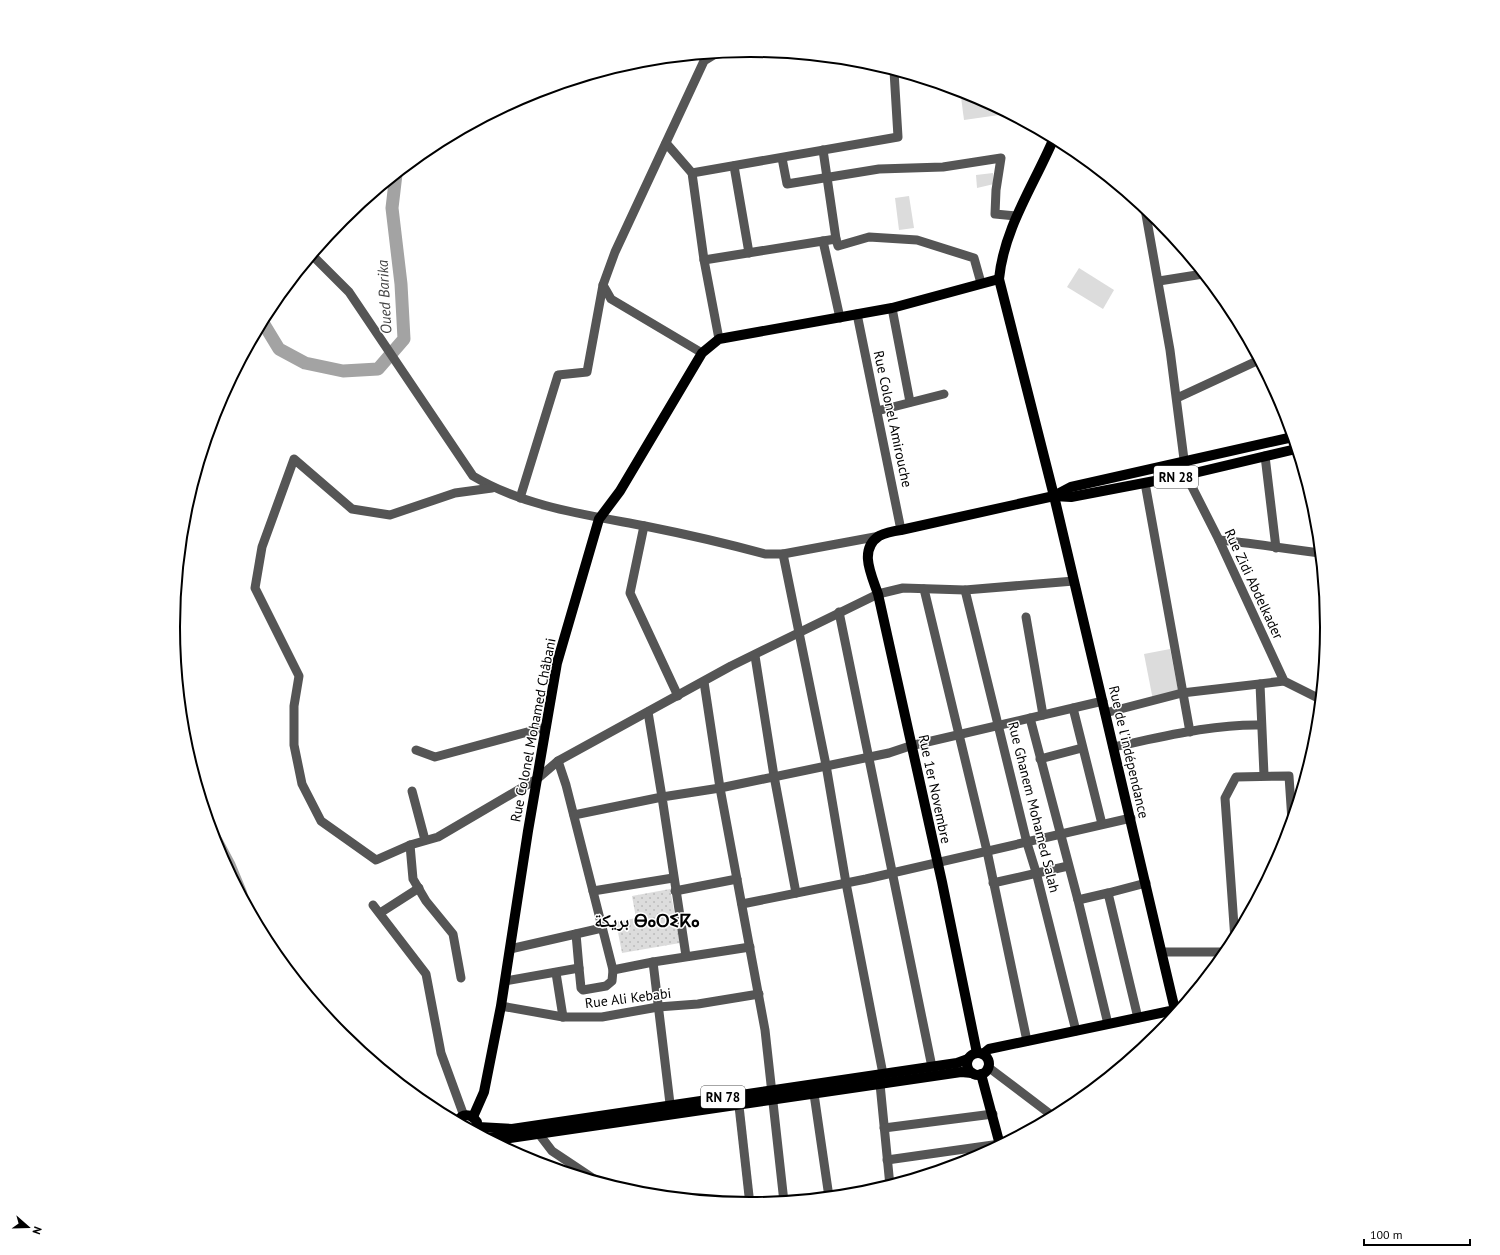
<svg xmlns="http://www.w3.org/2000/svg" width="1500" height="1255" viewBox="0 0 1500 1255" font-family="'PT Sans','Noto Naskh Arabic','Noto Sans Tifinagh',sans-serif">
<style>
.grass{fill:#dcdcdc}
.garden{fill:url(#garden-dots)}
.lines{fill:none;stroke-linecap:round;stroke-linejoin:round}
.river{stroke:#a3a3a3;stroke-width:13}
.minor{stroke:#555;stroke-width:9}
.major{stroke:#000;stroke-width:10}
.labels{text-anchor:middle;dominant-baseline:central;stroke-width:3;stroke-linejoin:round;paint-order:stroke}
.shield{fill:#fff;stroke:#4c4c4c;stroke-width:1}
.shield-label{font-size:13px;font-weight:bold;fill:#000}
.street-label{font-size:14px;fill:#000;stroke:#fff}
.water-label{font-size:15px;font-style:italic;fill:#444;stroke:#fff}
.district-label{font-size:18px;font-weight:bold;fill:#000;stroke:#fff}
.rim{fill:none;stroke:#000;stroke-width:2}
</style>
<defs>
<pattern id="garden-dots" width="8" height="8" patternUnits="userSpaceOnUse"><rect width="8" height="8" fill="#dcdcdc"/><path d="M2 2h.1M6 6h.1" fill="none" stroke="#bbb" stroke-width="1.8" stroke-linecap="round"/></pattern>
</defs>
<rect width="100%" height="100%" fill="#fff"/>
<g class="grass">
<path d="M 974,96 L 1005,112 L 1006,114 L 964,120 L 961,97 Z"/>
<path d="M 993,173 L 994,184 L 977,188 L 976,175 Z"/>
<path d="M 909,196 L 914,228 L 899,230 L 895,198 Z"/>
<path d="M 1079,268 L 1114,290 L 1103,309 L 1067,287 Z"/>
<path d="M 1170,649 L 1179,695 L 1153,700 L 1144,654 Z"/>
</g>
<path class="garden" d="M 670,889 L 680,943 L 622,953 L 616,922 L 636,918 L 632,896 Z"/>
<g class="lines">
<g class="river">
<path d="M 262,321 L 279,349 L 305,363 L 343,371 L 378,369 L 404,339 L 401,284 L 392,208 L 396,174"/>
<path d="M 212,833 L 229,865 L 241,894"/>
</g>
<g class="minor">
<path d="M 666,143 L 692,173 L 704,260 L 719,339"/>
<path d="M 823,150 L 836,239"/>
<path d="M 782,158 L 787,184 L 879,169 L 943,167 L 1001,158 L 996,190 L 995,214 L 1016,216"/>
<path d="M 734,166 L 749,253"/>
<path d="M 692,173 L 898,137 L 894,71"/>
<path d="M 1145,209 L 1170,350 L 1186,475 L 1219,540 L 1284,681 L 1320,699"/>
<path d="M 823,241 L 836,239 L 838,246 L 869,237 L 917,240 L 974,258 L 981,283"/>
<path d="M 312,255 L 349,292 L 473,476 C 525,507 587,515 645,526 C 685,534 725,543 765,554 L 783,554 L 880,536"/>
<path d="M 704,260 L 823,241 L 840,318"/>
<path d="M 1159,281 L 1203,274"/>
<path d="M 603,285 L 611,299 L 702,353"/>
<path d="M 892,308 L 910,402"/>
<path d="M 857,314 L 901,530"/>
<path d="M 1177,398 L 1259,360"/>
<path d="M 877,411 L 944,394"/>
<path d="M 1265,456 L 1276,548"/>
<path d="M 1145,483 L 1190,732"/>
<path d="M 492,488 L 455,493 L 390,515 L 352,509 L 294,459 L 262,547 L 255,588 L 299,676 L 294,706 L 294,745 L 302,784 L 321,821 L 376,860 L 410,845 L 438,837 L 537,779 L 558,761 L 731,666 L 878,594 L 903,588 L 965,590 L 1074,581"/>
<path d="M 520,498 L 558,375 L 587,372 L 603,285 L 615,252 L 704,61 L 717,53"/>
<path d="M 644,526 L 630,593 L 678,696"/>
<path d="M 1219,540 C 1253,543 1286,549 1320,553"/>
<path d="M 783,554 L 826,765 L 846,883 L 883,1074"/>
<path d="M 924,589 L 987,851 L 1027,1041"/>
<path d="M 965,590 L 1027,843 L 1036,872 L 1076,1031"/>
<path d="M 839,612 L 932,1067"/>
<path d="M 1026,617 L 1043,715"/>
<path d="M 755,656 L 774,776 L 796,893"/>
<path d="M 704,682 L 720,788 L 765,1030 L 784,1202"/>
<path d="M 1260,684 L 1264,775"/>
<path d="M 1073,708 L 1102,824"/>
<path d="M 1105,713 L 1182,693 L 1284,681"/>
<path d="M 1030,718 L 1078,900 L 1108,1024"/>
<path d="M 1113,747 C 1162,737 1212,724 1261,725"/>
<path d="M 416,750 L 435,757 L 546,727"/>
<path d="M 1040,759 L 1082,748"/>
<path d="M 558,761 L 566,785 L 613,970 L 612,981 L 606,986 L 583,990 L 581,988 L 579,968"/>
<path d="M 412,791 L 425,840"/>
<path d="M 574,815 L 662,797 L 648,712"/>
<path d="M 410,845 L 413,879 L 426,901 L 453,934 L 461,978"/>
<path d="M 993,883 L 1068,866"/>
<path d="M 593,891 L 673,878"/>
<path d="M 675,891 L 737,879"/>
<path d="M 1108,893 L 1146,883"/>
<path d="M 1078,900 L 1108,893 L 1138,1018"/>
<path d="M 742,904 L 866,879 L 1131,818"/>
<path d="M 373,905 L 426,974 L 441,1053 L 464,1116"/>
<path d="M 380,913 L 419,888"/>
<path d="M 1235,940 L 1225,798 L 1236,777 L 1289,776 L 1292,821"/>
<path d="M 510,949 L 602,928"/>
<path d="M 1163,952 L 1227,952"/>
<path d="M 686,956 L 662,797 L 720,788 L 889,753 L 910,746 L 1103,701"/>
<path d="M 653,962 L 750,947"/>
<path d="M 613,970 L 653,962 L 671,1112"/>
<path d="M 556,973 L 563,1017"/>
<path d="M 505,981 L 579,968 L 576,934"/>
<path d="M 501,1006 L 563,1017 L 602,1017 L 658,1007 L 698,1004 L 759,994"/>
<path d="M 988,1067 L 1054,1117"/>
<path d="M 880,1084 L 890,1186"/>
<path d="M 814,1094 L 829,1197"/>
<path d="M 739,1106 L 750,1205"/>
<path d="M 884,1128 L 993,1114"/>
<path d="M 539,1134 L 552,1151 L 600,1183"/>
<path d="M 887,1160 L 1000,1144"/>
</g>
<g class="major">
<path d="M 1054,496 L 1071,497 L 1186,475 L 1296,449"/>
<path d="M 977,1053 L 942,882 L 878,594 C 872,576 858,550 879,536 C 885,533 894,531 901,530 L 1054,496 L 1071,487 L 1293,437"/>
<circle cx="978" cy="1064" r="11"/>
<path d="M 983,1054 L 989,1049 L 1175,1010 L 1054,496 L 999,279 C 1004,228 1034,185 1054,138"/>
<path d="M 981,1074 L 1000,1145"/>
<path d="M 473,1117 L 484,1092 L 501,1006 L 528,831 L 557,663 L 599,519 L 620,491 L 702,353 L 719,339 L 892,308 L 999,279"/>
<path d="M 457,1122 C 462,1113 471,1113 477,1122"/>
<path d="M 478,1127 L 512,1129 L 957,1063 L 968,1059"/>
<path d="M 486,1138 L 510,1138 L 961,1072 L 972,1073"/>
</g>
</g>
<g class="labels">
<g class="shield">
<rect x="1154" y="466" width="44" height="22" rx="3"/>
<rect x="701" y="1086" width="44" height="22" rx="3"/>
</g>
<g class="shield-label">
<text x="1176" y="477">RN 28</text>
<text x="723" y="1097">RN 78</text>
</g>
<g class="street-label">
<text transform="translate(893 419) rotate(78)">Rue Colonel Amirouche</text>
<text transform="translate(1254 584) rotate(65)">Rue Zidi Abdelkader</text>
<text transform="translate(533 730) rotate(-79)">Rue Colonel Mohamed Châbani</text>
<text transform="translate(1129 752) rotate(77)">Rue de l'indépendance</text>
<text transform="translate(935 789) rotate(78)">Rue 1er Novembre</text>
<text transform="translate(1034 807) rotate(76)">Rue Ghanem Mohamed Salah</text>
<text transform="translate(628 998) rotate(-7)">Rue Ali Kebabi</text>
</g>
<g class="water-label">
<text transform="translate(384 297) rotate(-93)">Oued Barika</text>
</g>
<g class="district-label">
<text x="647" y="920">بريكة ⴱⴰⵔⵉⴽⴰ</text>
</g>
</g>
<path d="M0 0H1500V1255H0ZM180 627a570 570 0 1 1 1140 0a570 570 0 1 1-1140 0Z" fill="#fff" fill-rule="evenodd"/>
<path class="rim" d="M180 627a570 570 0 1 1 1140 0a570 570 0 1 1-1140 0Z"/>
<g transform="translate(28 1227) rotate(110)" stroke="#ffffff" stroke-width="3" paint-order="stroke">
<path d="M0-3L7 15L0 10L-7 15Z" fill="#000000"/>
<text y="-6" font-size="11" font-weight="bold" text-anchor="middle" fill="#000000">N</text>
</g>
<path d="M1364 1239v6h106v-6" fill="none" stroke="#000000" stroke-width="2"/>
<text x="1370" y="1239" font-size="12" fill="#000000" stroke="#ffffff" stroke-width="3" paint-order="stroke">100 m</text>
</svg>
